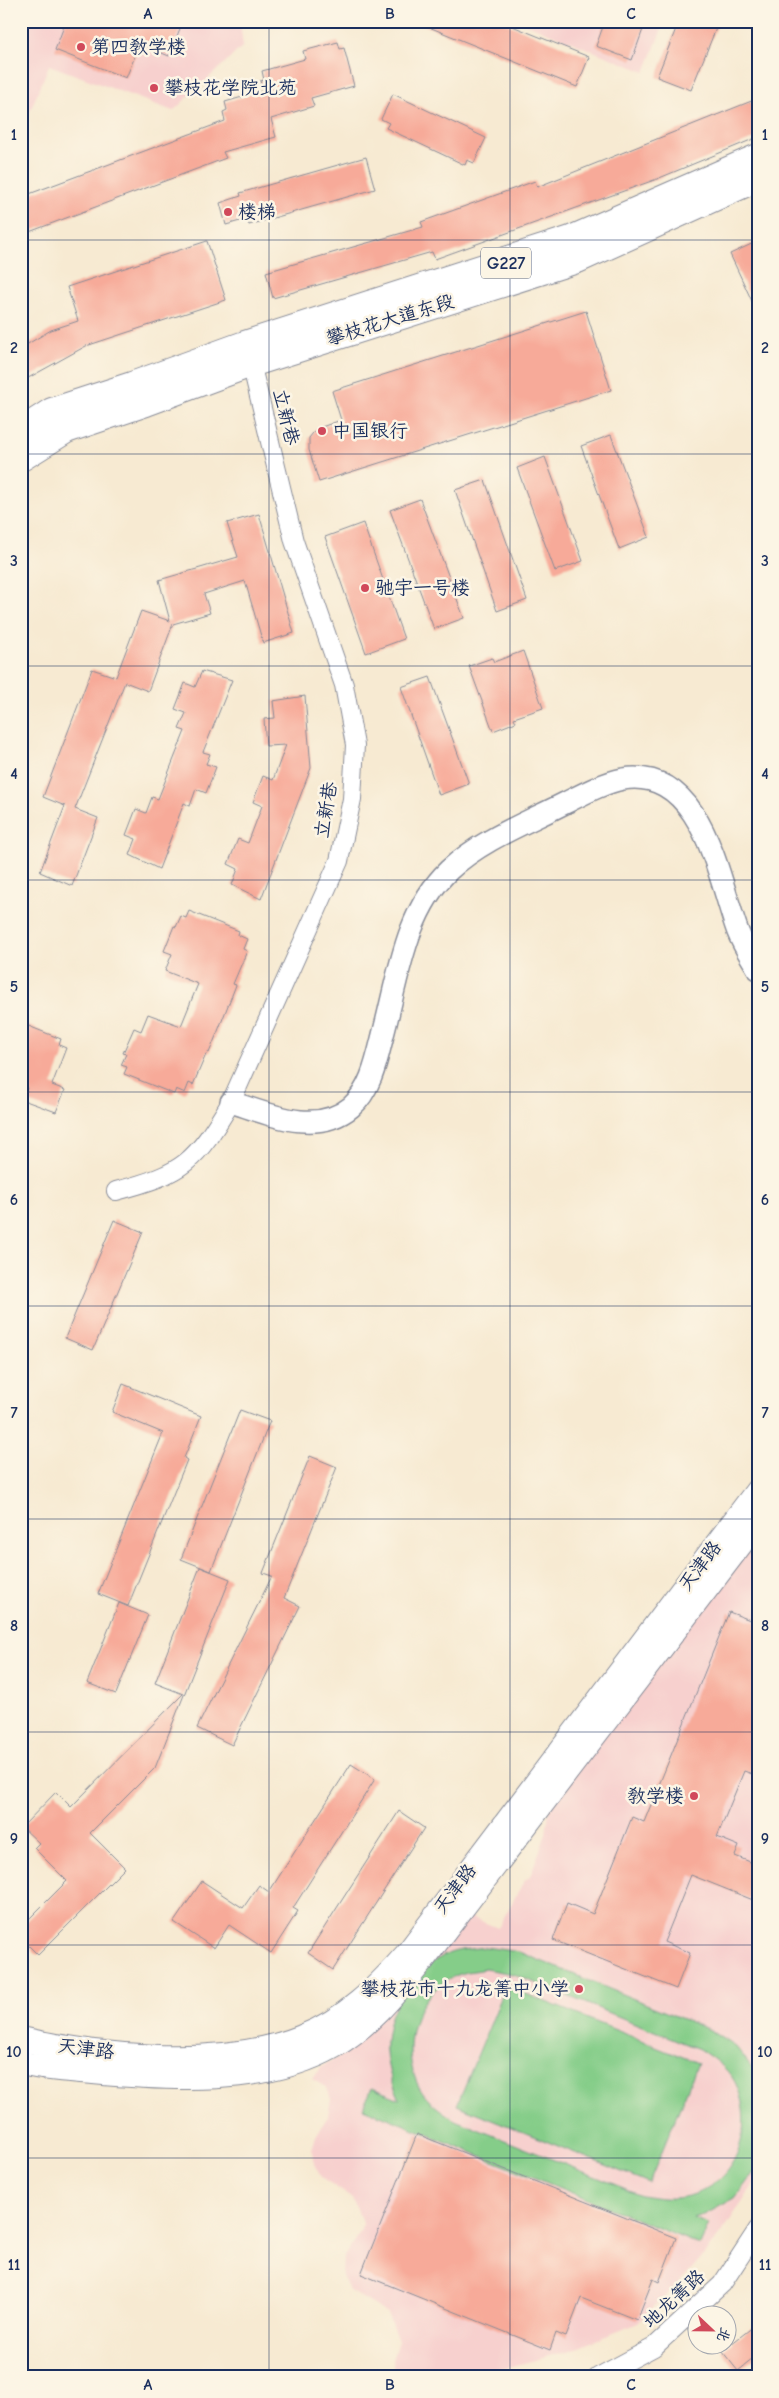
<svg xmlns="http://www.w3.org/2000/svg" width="779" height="2398" viewBox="0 0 779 2398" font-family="'Comic Neue','LXGW WenKai TC',sans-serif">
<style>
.built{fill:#f7d0ce}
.green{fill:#85cd89;stroke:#507e74;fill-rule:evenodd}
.building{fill:#f7aa99}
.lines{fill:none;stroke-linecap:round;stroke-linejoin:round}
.minor-casing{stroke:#898c98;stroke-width:20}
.tertiary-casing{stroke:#898c98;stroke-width:24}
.secondary-casing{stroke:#898c98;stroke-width:26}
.trunk-casing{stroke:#898c98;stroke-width:30}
.minor{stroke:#fff;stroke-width:18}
.tertiary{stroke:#fff;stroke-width:21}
.secondary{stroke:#fff;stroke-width:24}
.trunk{stroke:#fff;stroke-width:28}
.grid{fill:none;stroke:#1b2f5e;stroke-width:1;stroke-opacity:0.55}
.poi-dot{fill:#d1495b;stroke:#fcf5e5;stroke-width:2}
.labels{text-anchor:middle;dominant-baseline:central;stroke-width:5;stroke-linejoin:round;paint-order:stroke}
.shield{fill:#fcf5e5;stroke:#5e6a86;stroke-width:1}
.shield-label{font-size:18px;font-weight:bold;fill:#1b2f5e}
.poi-label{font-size:19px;fill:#1b2f5e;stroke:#fcf5e5;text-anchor:start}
.street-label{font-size:19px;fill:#1b2f5e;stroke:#fcf5e5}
.neatline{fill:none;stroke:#1b2f5e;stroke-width:2}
.grid-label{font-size:16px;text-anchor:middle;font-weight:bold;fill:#1b2f5e}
</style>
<rect width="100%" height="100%" fill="#fcf5e5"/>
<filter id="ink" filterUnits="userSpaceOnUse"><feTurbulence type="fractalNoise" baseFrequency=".02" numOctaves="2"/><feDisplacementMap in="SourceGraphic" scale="10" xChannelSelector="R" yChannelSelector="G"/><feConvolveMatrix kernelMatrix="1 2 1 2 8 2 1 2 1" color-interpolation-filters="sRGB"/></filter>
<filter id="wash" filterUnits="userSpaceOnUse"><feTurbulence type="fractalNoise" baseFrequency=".0096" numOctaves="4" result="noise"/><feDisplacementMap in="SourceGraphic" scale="20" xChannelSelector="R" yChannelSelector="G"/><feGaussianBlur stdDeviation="1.12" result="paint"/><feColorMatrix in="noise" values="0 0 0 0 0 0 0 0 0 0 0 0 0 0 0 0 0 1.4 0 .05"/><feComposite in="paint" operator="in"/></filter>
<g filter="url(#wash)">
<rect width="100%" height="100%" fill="#f7ead2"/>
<g class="built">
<path d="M 21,21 L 240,21 L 243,46 L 173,111 L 49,65 L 21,133 Z"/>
<path d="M 519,21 L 665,21 L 645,72 Z"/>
<path d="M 758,1536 L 758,2177 L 727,2225 L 703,2256 L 677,2285 L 638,2323 L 575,2349 L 487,2373 L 459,2377 L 395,2377 L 392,2360 L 398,2341 L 387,2313 L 349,2290 L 342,2276 L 343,2258 L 360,2232 L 363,2224 L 352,2198 L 321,2177 L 314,2164 L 312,2149 L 316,2136 L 328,2116 L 331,2099 L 327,2088 L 312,2079 L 322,2066 L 351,2050 L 463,1914 L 498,1928 L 524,1881 L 530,1876 L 535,1863 L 546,1834 L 551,1796 Z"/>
</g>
<g class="green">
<path d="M 485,1947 L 519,1952 L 710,2030 L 736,2047 L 758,2075 L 758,2167 L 735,2198 L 704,2215 L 693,2218 L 709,2224 L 700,2245 L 363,2108 L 372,2088 L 400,2099 C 395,2089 390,2077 388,2066 C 377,2021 408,1969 450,1953 C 461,1949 474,1949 485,1947 ZM 486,1969 L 513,1974 L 699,2049 C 712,2058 727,2067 735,2082 C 755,2123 740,2178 694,2194 C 676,2201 659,2198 641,2195 L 455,2120 C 442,2111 427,2102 419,2087 C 398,2045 415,1991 460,1974 C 468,1971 478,1971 486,1969 Z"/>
<path d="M 506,1986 L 698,2063 L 649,2183 L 457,2105 Z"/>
</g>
<g id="blocks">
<g class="building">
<path d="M 66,21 L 183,21 L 169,56 L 140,44 L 126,78 L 55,50 Z"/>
<path d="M 414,21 L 500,21 L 589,57 L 577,87 Z"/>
<path d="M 605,21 L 646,21 L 632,60 L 596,46 Z"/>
<path d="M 679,21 L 719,21 L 691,90 L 657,77 Z"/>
<path d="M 338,42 L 340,49 L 344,48 L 354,86 L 311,98 L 314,106 L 271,119 L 276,137 L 223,152 L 226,158 L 21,235 L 21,197 L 225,121 L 223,112 L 227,110 L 225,102 L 263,91 L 260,81 L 264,80 L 262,71 L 305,59 L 303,51 Z"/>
<path d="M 393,94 L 486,138 L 474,163 L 467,160 L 465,165 L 386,128 L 389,123 L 381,119 Z"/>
<path d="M 754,100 L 758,109 L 758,137 L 657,179 L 435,259 L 432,252 L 273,298 L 266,272 L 423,227 L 421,222 L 535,181 L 537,187 Z"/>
<path d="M 366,157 L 375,189 L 249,225 L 247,219 L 226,225 L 220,203 L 241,196 L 240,193 Z"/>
<path d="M 207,241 L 226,300 L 86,346 L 21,382 L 21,348 L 51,330 L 78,321 L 67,287 Z"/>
<path d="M 758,241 L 758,314 L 730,254 Z"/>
<path d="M 586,311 L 611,390 L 319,482 L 309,450 L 309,438 L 316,429 L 341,420 L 332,391 Z"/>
<path d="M 611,435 L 649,537 L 619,549 L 581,446 Z"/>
<path d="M 545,457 L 583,561 L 555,571 L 517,468 Z"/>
<path d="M 485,480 L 527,600 L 497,611 L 455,490 Z"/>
<path d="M 420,499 L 464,618 L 434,629 L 390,510 Z"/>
<path d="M 259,514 L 294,633 L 263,643 L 245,581 L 204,594 L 210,613 L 173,624 L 148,691 L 125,682 L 75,809 L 98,818 L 72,886 L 40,872 L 65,806 L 43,797 L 92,669 L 116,677 L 141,611 L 170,621 L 159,580 L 238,557 L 227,523 Z"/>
<path d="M 363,523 L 404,639 L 366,653 L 325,537 Z"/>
<path d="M 523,651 L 543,708 L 514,718 L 516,722 L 493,731 L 469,666 L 492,658 L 494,662 Z"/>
<path d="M 202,671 L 232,680 L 203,752 L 210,754 L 206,764 L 216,767 L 206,793 L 196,789 L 190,806 L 184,803 L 159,869 L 130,855 L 136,839 L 126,835 L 136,809 L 146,813 L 152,797 L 158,799 L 185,731 L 179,729 L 186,713 L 175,709 L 185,683 L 195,687 Z"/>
<path d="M 430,677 L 469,784 L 439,795 L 401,687 Z"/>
<path d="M 305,696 L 311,768 L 261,899 L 232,885 L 238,869 L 228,864 L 238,839 L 248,843 L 262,806 L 253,802 L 263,776 L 273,780 L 286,745 L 266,746 L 264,719 L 275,718 L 273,701 Z"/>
<path d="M 189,911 L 239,931 L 238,935 L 247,939 L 243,949 L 247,951 L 233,984 L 236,985 L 218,1031 L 209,1053 L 207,1052 L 193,1085 L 189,1083 L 185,1093 L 176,1089 L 174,1094 L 124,1074 L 127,1067 L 121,1065 L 126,1054 L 123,1053 L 134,1028 L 141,1031 L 148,1014 L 181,1026 L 198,984 L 165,971 L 172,954 L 164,951 L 174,926 L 176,927 L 181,916 L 186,918 Z"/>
<path d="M 21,1023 L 61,1039 L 59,1045 L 66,1048 L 52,1085 L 65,1090 L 56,1112 L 23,1100 L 27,1088 L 21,1085 Z"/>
<path d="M 114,1220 L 143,1232 L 93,1350 L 65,1338 Z"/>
<path d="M 123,1384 L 201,1416 L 184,1458 L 187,1460 L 128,1606 L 98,1594 L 163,1433 L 112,1412 Z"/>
<path d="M 240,1410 L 270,1421 L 211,1571 L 181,1559 Z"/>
<path d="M 310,1456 L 337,1467 L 284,1598 L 300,1606 L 232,1745 L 197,1728 L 272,1576 L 263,1573 Z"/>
<path d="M 200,1567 L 230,1579 L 155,1768 L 90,1833 L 125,1868 L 38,1955 L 21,1938 L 21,1927 L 67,1881 L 34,1848 L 39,1843 L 22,1827 L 56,1792 L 71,1807 L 183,1694 L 155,1683 Z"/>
<path d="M 119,1603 L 148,1615 L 116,1694 L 87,1683 Z"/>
<path d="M 729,1612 L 758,1623 L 758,1776 L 744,1771 L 717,1837 L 739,1846 L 735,1856 L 758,1865 L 758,1902 L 691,1875 L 664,1942 L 690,1953 L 676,1989 L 553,1940 L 567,1903 L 593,1914 L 632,1817 L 644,1822 Z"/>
<path d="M 351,1764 L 375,1779 L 293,1908 L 298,1911 L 271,1953 L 229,1925 L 214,1948 L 174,1922 L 202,1881 L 243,1908 L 259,1885 L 269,1892 Z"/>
<path d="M 399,1811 L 424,1828 L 333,1970 L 308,1953 Z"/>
<path d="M 417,2134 L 676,2238 L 659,2282 L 653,2279 L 637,2320 L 581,2298 L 566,2337 L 556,2333 L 550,2350 L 361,2274 Z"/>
<path d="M 758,2323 L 758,2355 L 738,2371 L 722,2351 Z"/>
</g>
</g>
</g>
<g filter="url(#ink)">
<use href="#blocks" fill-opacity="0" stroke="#898c98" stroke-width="1"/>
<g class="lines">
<defs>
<g id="minor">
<path d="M 116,1191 C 185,1173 195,1162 231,1102 L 339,861 L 352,799 L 355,745 L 344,685 L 294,541 L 251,363"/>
<path d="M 598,2377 L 654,2347 L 722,2284 L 758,2229"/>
</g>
<path id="tertiary" d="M 231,1102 C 269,1114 316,1136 351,1107 C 371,1090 377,1059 383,1035 C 398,979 405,912 449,870 C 481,840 526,823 565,803 C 583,794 603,783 623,779 C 703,767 718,879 738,932 C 743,945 751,957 758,969"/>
<g id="secondary">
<path d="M 21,2039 C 103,2058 223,2069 302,2037 C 345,2021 378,1987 408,1953 L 758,1490"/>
<path d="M 21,2063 C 44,2069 69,2070 93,2072 C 168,2079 266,2085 334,2046 C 370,2025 395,1993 421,1962 L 758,1521"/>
</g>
<g id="trunk">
<path d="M 21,432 L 52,412 L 132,386 L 245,345 L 571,240 L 758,158"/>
<path d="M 21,457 L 66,429 L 146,402 L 251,363 L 577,259 L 758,177"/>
</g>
</defs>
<use href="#minor" class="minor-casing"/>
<use href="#tertiary" class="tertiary-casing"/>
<use href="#secondary" class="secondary-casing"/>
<use href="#trunk" class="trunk-casing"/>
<use href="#minor" class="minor"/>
<use href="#tertiary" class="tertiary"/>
<use href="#secondary" class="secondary"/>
<use href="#trunk" class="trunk"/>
</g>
</g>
<path class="grid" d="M 269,21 L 269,2377M 510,21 L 510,2377M 21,240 L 758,240M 21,454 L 758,454M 21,666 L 758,666M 21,880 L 758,880M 21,1092 L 758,1092M 21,1306 L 758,1306M 21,1519 L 758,1519M 21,1732 L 758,1732M 21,1945 L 758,1945M 21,2158 L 758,2158"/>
<g class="poi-dot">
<circle cx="81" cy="47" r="5"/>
<circle cx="154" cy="88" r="5"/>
<circle cx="228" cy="212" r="5"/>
<circle cx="322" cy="431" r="5"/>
<circle cx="365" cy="588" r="5"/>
<circle cx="694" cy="1796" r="5"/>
<circle cx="579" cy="1989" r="5"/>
</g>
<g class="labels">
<rect class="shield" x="481" y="247.5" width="50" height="31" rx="4"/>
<g class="shield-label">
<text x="506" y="263">G227</text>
</g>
<g class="poi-label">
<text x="91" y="47">第四教学楼</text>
<text x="164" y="88">攀枝花学院北苑</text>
<text x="238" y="212">楼梯</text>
<text x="332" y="431">中国银行</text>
<text x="375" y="588">驰宇一号楼</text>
<text x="684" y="1796" text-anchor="end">教学楼</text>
<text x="569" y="1989" text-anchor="end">攀枝花市十九龙箐中小学</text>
</g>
<g class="street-label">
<text transform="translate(390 320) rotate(-17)">攀枝花大道东段</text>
<text transform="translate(286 417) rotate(76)">立新巷</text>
<text transform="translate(326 810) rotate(-81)">立新巷</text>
<text transform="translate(700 1566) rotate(-53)">天津路</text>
<text transform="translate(455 1889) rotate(-53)">天津路</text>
<text transform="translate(86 2049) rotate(7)">天津路</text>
<text transform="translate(674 2299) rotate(-43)">地龙箐路</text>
</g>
</g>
<rect width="779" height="2398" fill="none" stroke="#fcf5e5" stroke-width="55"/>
<g transform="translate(712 2330) rotate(112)"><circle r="24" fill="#fcf5e5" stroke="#a2a6af"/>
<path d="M0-4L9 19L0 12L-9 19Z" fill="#d1495b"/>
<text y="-8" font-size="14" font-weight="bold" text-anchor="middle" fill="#1b2f5e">北</text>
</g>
<rect x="28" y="28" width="724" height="2342" class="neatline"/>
<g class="grid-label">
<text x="148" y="19">A</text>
<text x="390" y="19">B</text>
<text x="631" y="19">C</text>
<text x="14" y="140">1</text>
<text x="765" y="140">1</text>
<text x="14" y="353">2</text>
<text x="765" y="353">2</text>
<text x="14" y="566">3</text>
<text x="765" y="566">3</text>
<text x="14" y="779">4</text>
<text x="765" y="779">4</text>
<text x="14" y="992">5</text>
<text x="765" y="992">5</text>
<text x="14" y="1205">6</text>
<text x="765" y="1205">6</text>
<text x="14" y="1418">7</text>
<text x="765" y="1418">7</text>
<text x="14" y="1631">8</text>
<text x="765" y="1631">8</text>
<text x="14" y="1844">9</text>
<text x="765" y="1844">9</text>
<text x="14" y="2057">10</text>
<text x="765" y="2057">10</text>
<text x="14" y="2270">11</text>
<text x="765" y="2270">11</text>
<text x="148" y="2390">A</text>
<text x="390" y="2390">B</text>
<text x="631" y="2390">C</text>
</g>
</svg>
